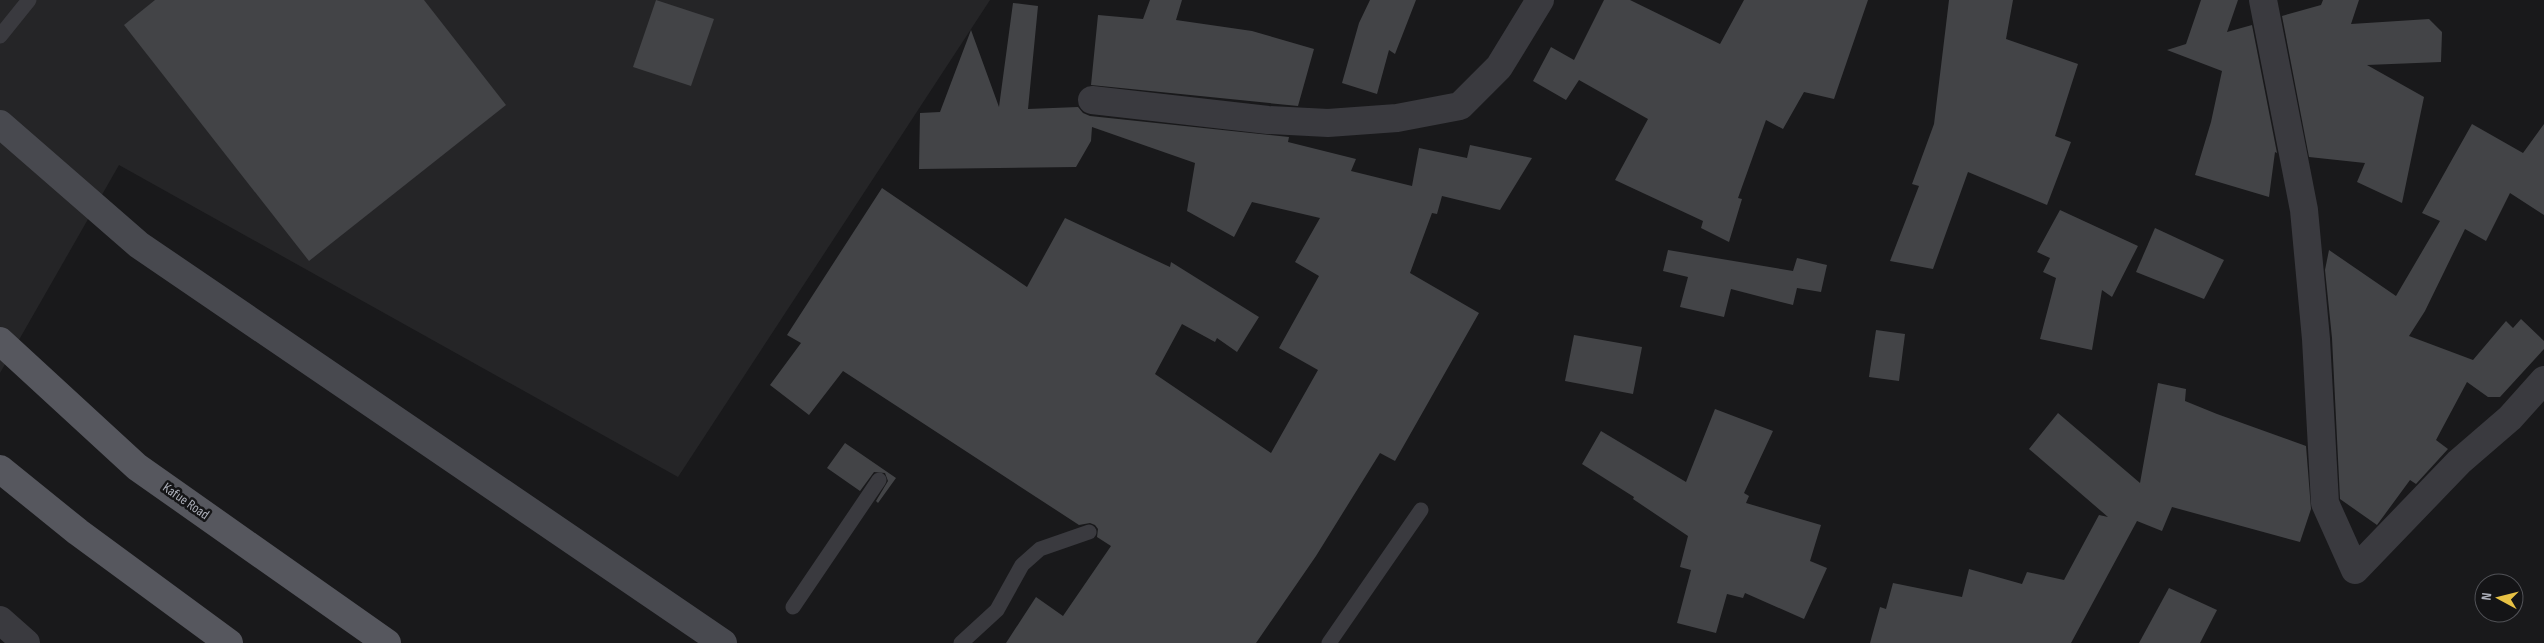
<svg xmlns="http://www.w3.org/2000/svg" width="2544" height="643" viewBox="0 0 2544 643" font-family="'Sofia Sans Condensed',sans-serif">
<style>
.built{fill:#252527}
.building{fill:#434447}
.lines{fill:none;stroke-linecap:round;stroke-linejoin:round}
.lane{stroke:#3a3a3f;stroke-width:15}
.street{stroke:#3a3a3f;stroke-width:28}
.secondary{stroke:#48494f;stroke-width:28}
.primary{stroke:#56575e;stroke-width:28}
.labels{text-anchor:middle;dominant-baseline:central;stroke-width:5;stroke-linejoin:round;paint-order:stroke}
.street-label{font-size:14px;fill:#acafb9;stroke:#141416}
</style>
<rect width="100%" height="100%" fill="#19191b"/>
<path class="built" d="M 0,0 L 990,0 L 678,477 L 119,165 L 0,373 Z"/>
<g class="building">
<path d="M 155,0 L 424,0 L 506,105 L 309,261 L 124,25 Z"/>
<path d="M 656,0 L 714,19 L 691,86 L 633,67 Z"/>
<path d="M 1150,0 L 1182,0 L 1176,20 L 1252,31 L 1314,49 L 1298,106 L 1091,85 L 1098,15 L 1143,19 Z"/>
<path d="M 1370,0 L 1416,0 L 1395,54 L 1389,50 L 1377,94 L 1342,83 L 1359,23 Z"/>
<path d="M 1604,0 L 1630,0 L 1720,44 L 1744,0 L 1868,0 L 1834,99 L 1804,92 L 1783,129 L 1766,120 L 1738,198 L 1742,199 L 1729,242 L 1701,228 L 1703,221 L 1615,180 L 1648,119 L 1579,80 L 1566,100 L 1533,81 L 1551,47 L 1574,60 Z"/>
<path d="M 1949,0 L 2013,0 L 2006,39 L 2078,64 L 2055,136 L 2071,142 L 2047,205 L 1968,172 L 1933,269 L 1890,261 L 1919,186 L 1912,184 L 1934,124 Z"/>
<path d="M 2201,0 L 2238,0 L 2227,32 L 2252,25 L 2277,153 L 2275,152 L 2269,197 L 2195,175 L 2211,122 L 2222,71 L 2167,50 L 2186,44 Z"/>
<path d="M 2323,0 L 2359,0 L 2351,24 L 2429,19 L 2442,32 L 2441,62 L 2367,65 L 2424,97 L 2402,203 L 2357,182 L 2365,163 L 2309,157 L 2282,16 L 2321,5 Z"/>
<path d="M 1013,3 L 1038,6 L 1028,109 L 1078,107 L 1083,113 L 1090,116 L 1289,137 L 1288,142 L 1356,159 L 1351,171 L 1412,186 L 1419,148 L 1467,158 L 1470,145 L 1532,158 L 1500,210 L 1442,196 L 1437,214 L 1432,213 L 1410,273 L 1479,313 L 1395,461 L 1380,453 L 1316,556 L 1256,643 L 1006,643 L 1036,597 L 1063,616 L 1111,546 L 1097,537 L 1098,529 L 1095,525 L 1090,523 L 1079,525 L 843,371 L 809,415 L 770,385 L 801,343 L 787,335 L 882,188 L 1027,287 L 1065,218 L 1170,267 L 1171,262 L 1259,317 L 1237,352 L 1217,338 L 1215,342 L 1182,324 L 1155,374 L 1271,453 L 1318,370 L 1279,348 L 1319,276 L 1295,262 L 1320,218 L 1252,202 L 1234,237 L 1187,211 L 1195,163 L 1092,127 L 1091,141 L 1076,167 L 919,169 L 920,113 L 940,112 L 971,30 L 999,107 Z"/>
<path d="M 2472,124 L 2523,153 L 2544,124 L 2544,215 L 2510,193 L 2486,241 L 2465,229 L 2425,311 L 2409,336 L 2473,360 L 2506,321 L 2513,328 L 2521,319 L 2544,341 L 2544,349 L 2500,397 L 2488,397 L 2467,382 L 2436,440 L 2448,449 L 2416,484 L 2410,480 L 2377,525 L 2340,499 L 2332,338 L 2325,270 L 2329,250 L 2396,296 L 2440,221 L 2422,213 Z"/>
<path d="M 2060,210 L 2138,246 L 2112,297 L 2102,290 L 2092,350 L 2040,339 L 2056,278 L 2043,272 L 2050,258 L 2037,252 Z"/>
<path d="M 2155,228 L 2224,260 L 2204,299 L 2136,272 Z"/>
<path d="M 1668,250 L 1793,271 L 1797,258 L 1827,265 L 1821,292 L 1797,288 L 1793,305 L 1731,289 L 1724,317 L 1680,307 L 1688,277 L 1663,271 Z"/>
<path d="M 1876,330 L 1905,334 L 1899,381 L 1869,377 Z"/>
<path d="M 1574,335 L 1642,347 L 1633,394 L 1565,381 Z"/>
<path d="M 2158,383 L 2186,389 L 2185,401 L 2217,414 L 2306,446 L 2311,509 L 2300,542 L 2172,507 L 2162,531 L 2137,521 L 2071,643 L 1870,643 L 1880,607 L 1886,609 L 1893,583 L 1962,597 L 1969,569 L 2022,584 L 2027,572 L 2064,580 L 2099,515 L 2108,517 L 2029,449 L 2058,413 L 2140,483 Z"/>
<path d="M 1715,409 L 1773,431 L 1744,493 L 1749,496 L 1746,503 L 1821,525 L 1810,561 L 1827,568 L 1804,619 L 1745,593 L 1743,598 L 1727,594 L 1716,633 L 1677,623 L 1691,570 L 1680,567 L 1688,536 L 1633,499 L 1634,497 L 1582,464 L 1601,431 L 1686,482 Z"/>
<path d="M 845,443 L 896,478 L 878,503 L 876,501 L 888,481 L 885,473 L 874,472 L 860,491 L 827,468 Z"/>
<path d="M 2169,588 L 2217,610 L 2200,643 L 2139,643 Z"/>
</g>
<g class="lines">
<g class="lane">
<path d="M 0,36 L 29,0"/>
<path d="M 793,607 L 879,480"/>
<path d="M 961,643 L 997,610 L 1022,565 L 1040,549 L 1089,532"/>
<path d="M 1329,643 L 1421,510"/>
</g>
<g class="street">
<path d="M 2263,0 L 2304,210 L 2316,339 L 2325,503 L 2355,570 L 2459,462 L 2510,418 L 2544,380"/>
<path d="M 1092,100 L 1268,120 L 1328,123 L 1397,118 L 1460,106 L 1499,67 L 1540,0"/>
<path d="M 0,620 L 26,643"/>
</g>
<path class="secondary" d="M 0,124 L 139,245 L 723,643"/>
<g class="primary">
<path d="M 0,341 L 137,467 L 387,643"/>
<path d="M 0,469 L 78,532 L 229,643"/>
</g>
</g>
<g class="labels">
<g class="street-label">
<text transform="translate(186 501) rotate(35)">Kafue Road</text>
</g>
</g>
<g transform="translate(2499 598) rotate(277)"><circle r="24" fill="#141416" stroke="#515257"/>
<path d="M0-4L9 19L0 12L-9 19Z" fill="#e7c144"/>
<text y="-8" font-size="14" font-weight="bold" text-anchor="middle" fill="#acafb9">N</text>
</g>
</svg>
